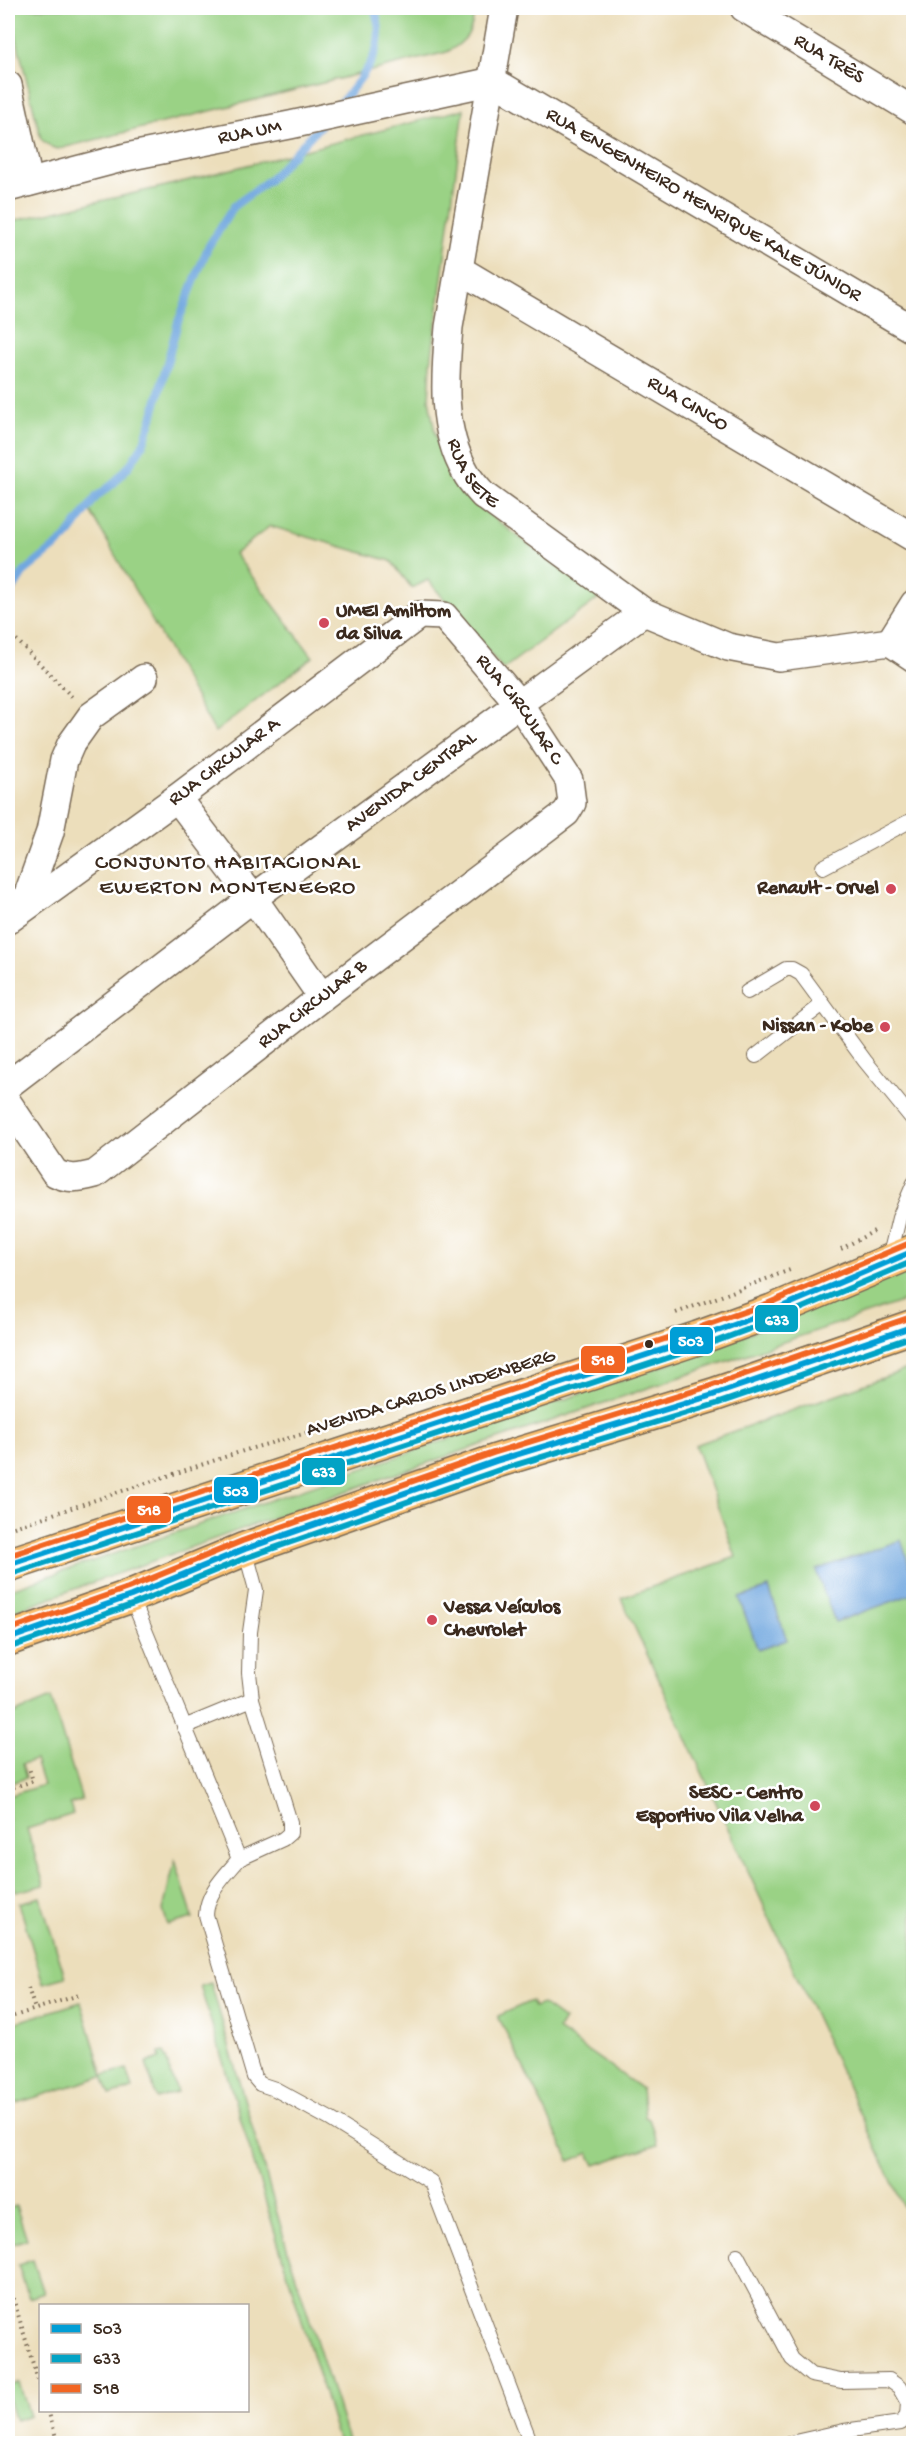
<svg xmlns="http://www.w3.org/2000/svg" width="921" height="2451" viewBox="0 0 921 2451" font-family="'Gochi Hand',sans-serif">
<style>
.green{fill:#9ad285;stroke:#6a7e52;stroke-width:1.5}
.water{fill:#71a7df;stroke:#56687e;stroke-width:1.5}
.lines{fill:none;stroke-linecap:round;stroke-linejoin:round}
.stream{stroke:#71a7df;stroke-width:8}
.lane-casing{stroke:#796955;stroke-width:16}
.street-casing{stroke:#796955;stroke-width:30}
.primary-casing{stroke:#796955;stroke-width:36}
.path{stroke:#796955;stroke-width:4;stroke-dasharray:1.5 4.5;stroke-linecap:butt}
.lane{stroke:#fff;stroke-width:14}
.street{stroke:#fff;stroke-width:27}
.primary{stroke:#fabe6d;stroke-width:33}
.bus-1-casing{stroke:#fff;stroke-width:10}
.bus-2-casing{stroke:#fff;stroke-width:10}
.bus-3-casing{stroke:#fff;stroke-width:10}
.bus-1{stroke:#009ed6;stroke-width:6}
.bus-2{stroke:#03a3c5;stroke-width:6}
.bus-3{stroke:#f26522;stroke-width:6}
.poi-dot{fill:#d1495b;stroke:#fff;stroke-width:2}
.bus-dot{fill:#3b2a1e;stroke:#fff;stroke-width:2}
.labels{text-anchor:middle;dominant-baseline:central;stroke-width:5;stroke-linejoin:round;paint-order:stroke}
.street-label{font-size:20px;fill:#3b2a1e;stroke:#fff}
.poi-label{font-size:20px;font-weight:bold;fill:#3b2a1e;stroke:#fff;text-anchor:end}
.quarter-label{font-size:22px;letter-spacing:1.5px;fill:#3b2a1e;stroke:#fff}
.line-badge{stroke:#fff;stroke-width:2}
.badge-label{font-size:16px;text-anchor:middle;font-weight:bold;fill:#fff}
</style>
<rect width="100%" height="100%" fill="#fff"/>
<filter id="ink" filterUnits="userSpaceOnUse"><feTurbulence type="fractalNoise" baseFrequency=".0167" numOctaves="2"/><feDisplacementMap in="SourceGraphic" scale="12" xChannelSelector="R" yChannelSelector="G"/><feConvolveMatrix kernelMatrix="1 2 1 2 8 2 1 2 1" color-interpolation-filters="sRGB"/></filter>
<filter id="wash" filterUnits="userSpaceOnUse"><feTurbulence type="fractalNoise" baseFrequency=".008" numOctaves="4" result="noise"/><feDisplacementMap in="SourceGraphic" scale="24" xChannelSelector="R" yChannelSelector="G"/><feGaussianBlur stdDeviation="1.35" result="paint"/><feColorMatrix in="noise" values="0 0 0 0 0 0 0 0 0 0 0 0 0 0 0 0 0 1.4 0 .05"/><feComposite in="paint" operator="in"/></filter>
<g filter="url(#wash)">
<rect width="100%" height="100%" fill="#ecdebb"/>
<g class="green">
<path d="M 9,8 L 475,8 C 472,31 469,40 447,52 L 58,149 L 51,147 L 41,139 Z"/>
<path d="M 464,109 L 431,363 L 429,399 L 435,433 L 444,463 L 461,493 L 599,598 L 503,669 L 428,580 L 412,588 L 391,561 L 270,526 L 235,554 L 313,657 L 215,732 L 89,509 L 66,538 L 24,572 L 8,597 L 8,222 L 166,186 Z"/>
<path d="M 913,1266 L 913,1298 L 389,1476 L 8,1613 L 8,1590 L 703,1352 Z"/>
<path d="M 913,1367 L 913,2227 L 621,1598 L 736,1557 L 695,1445 Z"/>
<path d="M 51,1698 L 82,1800 L 70,1804 L 73,1814 L 27,1829 L 44,1885 L 16,1892 L 8,1865 L 8,1796 L 43,1785 L 35,1760 L 22,1764 L 26,1778 L 8,1784 L 8,1716 Z"/>
<path d="M 175,1860 L 193,1918 L 168,1925 L 163,1910 Z"/>
<path d="M 40,1897 L 65,1977 L 43,1983 L 19,1903 Z"/>
<path d="M 211,1983 L 287,2248 L 349,2443 L 339,2443 L 200,1986 Z"/>
<path d="M 531,2001 L 534,2007 L 542,2004 L 564,2020 L 558,2030 L 642,2089 L 645,2117 L 649,2119 L 658,2144 L 595,2165 L 589,2153 L 570,2161 L 498,2016 Z"/>
<path d="M 81,2002 L 103,2075 L 127,2069 L 133,2088 L 110,2095 L 103,2076 L 8,2106 L 8,2025 Z"/>
<path d="M 164,2052 L 177,2092 L 157,2099 L 146,2063 L 160,2058 L 159,2053 Z"/>
<path d="M 16,2206 L 27,2239 L 12,2244 L 8,2231 L 8,2209 Z"/>
<path d="M 33,2260 L 44,2293 L 29,2298 L 18,2265 Z"/>
<path d="M 19,2383 L 30,2416 L 15,2421 L 8,2399 L 8,2386 Z"/>
</g>
<g class="water">
<path d="M 901,1540 L 913,1576 L 913,1594 L 835,1622 L 816,1570 Z"/>
<path d="M 769,1588 L 787,1640 L 758,1650 L 739,1598 Z"/>
</g>
<g class="lines">
<g class="stream">
<path d="M 338,106 C 363,75 390,50 374,8"/>
<path d="M 8,597 L 24,572 L 66,538 L 97,496 L 113,484 L 129,466 L 143,445 L 153,415 L 178,322 L 208,247 L 234,206 L 270,179 L 320,126"/>
</g>
</g>
</g>
<g filter="url(#ink)">
<g class="lines">
<defs>
<g id="lane">
<path d="M 823,867 L 908,822 L 914,822"/>
<path d="M 747,992 L 786,969 L 792,969 L 801,974 L 865,1061 L 914,1121"/>
<path d="M 756,1056 L 823,1004"/>
<path d="M 889,1259 L 899,1218 L 914,1183"/>
<path d="M 131,1596 L 239,1859 L 283,1839 L 290,1833 L 290,1822 L 252,1699 L 249,1673 L 250,1632 L 256,1590 L 245,1549"/>
<path d="M 184,1727 L 252,1699"/>
<path d="M 239,1859 C 225,1876 207,1892 206,1915 L 254,2077 L 260,2084 L 275,2089 L 330,2119 L 431,2182 L 531,2444"/>
<path d="M 737,2255 L 792,2359 L 811,2375 L 841,2381 L 889,2380 L 899,2387 L 908,2403 L 907,2416 L 901,2423 L 844,2431 L 786,2444"/>
</g>
<g id="street">
<path id="s1" d="M 504,8 L 449,327 C 445,376 440,428 466,473 C 470,481 477,488 483,495 L 644,612 L 728,647 L 779,657 L 890,642"/>
<path id="s2" d="M 744,8 L 914,111"/>
<path d="M 8,85 L 29,182"/>
<path id="s3" d="M 8,188 L 126,157 L 290,125 L 493,81 L 914,330"/>
<path id="s4" d="M 460,270 L 914,538"/>
<path d="M 890,642 L 914,604"/>
<path d="M 890,642 L 914,658"/>
<path d="M 177,798 L 253,898 L 322,997"/>
<path d="M 23,908 L 50,832 L 64,760 L 71,744 L 91,716 L 144,678"/>
<path id="s5" d="M 8,920 L 177,798 L 419,615 L 444,616 L 520,705 L 569,780 L 572,803 L 566,813 L 322,997 L 95,1174 C 80,1178 69,1180 55,1173 L 8,1103"/>
<path id="s6" d="M 8,1085 L 253,898 L 644,612"/>
</g>
<g id="primary">
<path d="M 8,1565 L 698,1338 L 772,1311 L 914,1251"/>
<path d="M 8,1639 L 131,1596 L 245,1549 L 496,1461 L 713,1395 L 914,1326"/>
</g>
</defs>
<use href="#lane" class="lane-casing"/>
<use href="#street" class="street-casing"/>
<use href="#primary" class="primary-casing"/>
<g class="path">
<path d="M 8,631 L 74,699"/>
<path d="M 841,1249 L 876,1230"/>
<path d="M 676,1313 L 790,1270"/>
<path d="M 8,1529 L 246,1450 L 335,1425"/>
<path d="M 8,1789 L 33,1781 L 29,1768"/>
<path d="M 28,1988 L 35,2009"/>
<path d="M 8,2018 L 79,1995"/>
<path d="M 8,2281 L 40,2387"/>
<path d="M 48,2410 L 58,2444"/>
</g>
<use href="#lane" class="lane"/>
<use href="#street" class="street"/>
<use href="#primary" class="primary"/>
<defs>
<g id="bus-1">
<path d="M 8,1565 L 698,1338 L 772,1311 L 914,1251"/>
<path d="M 8,1639 L 131,1596 L 245,1549 L 496,1461 L 713,1395 L 914,1326"/>
</g>
<g id="bus-2">
<path d="M 11,1574 L 701,1347 L 776,1319 L 914,1261"/>
<path d="M 11,1647 L 134,1604 L 248,1557 L 499,1470 L 716,1404 L 914,1336"/>
</g>
<g id="bus-3">
<path d="M 8,1556 L 695,1329 L 769,1303 L 910,1243"/>
<path d="M 8,1630 L 128,1588 L 242,1541 L 493,1453 L 710,1386 L 911,1317"/>
</g>
</defs>
<use href="#bus-1" class="bus-1-casing"/>
<use href="#bus-2" class="bus-2-casing"/>
<use href="#bus-3" class="bus-3-casing"/>
<use href="#bus-1" class="bus-1"/>
<use href="#bus-2" class="bus-2"/>
<use href="#bus-3" class="bus-3"/>
</g>
</g>
<g class="poi-dot">
<circle cx="324" cy="623" r="6"/>
<circle cx="891" cy="889" r="6"/>
<circle cx="885" cy="1027" r="6"/>
<circle cx="432" cy="1620" r="6"/>
<circle cx="815" cy="1806" r="6"/>
</g>
<circle class="bus-dot" cx="649" cy="1344" r="5"/>
<g class="labels">
<g class="street-label">
<text stroke="none"><textPath href="#s2" startOffset="99">RUA TRÊS</textPath></text>
<text stroke="none"><textPath href="#s3" startOffset="248">RUA UM</textPath></text>
<text stroke="none"><textPath href="#s3" startOffset="741">RUA ENGENHEIRO HENRIQUE KALE JÚNIOR</textPath></text>
<text stroke="none"><textPath href="#s4" startOffset="264">RUA CINCO</textPath></text>
<text stroke="none"><textPath href="#s1" startOffset="477">RUA SETE</textPath></text>
<text stroke="none"><textPath href="#s5" startOffset="657">RUA CIRCULAR C</textPath></text>
<text stroke="none"><textPath href="#s5" startOffset="268">RUA CIRCULAR A</textPath></text>
<text stroke="none"><textPath href="#s6" startOffset="504">AVENIDA CENTRAL</textPath></text>
<text transform="translate(313 1005) rotate(-38)">RUA CIRCULAR B</text>
<text transform="translate(431 1394) rotate(-17)">AVENIDA CARLOS LINDENBERG</text>
</g>
<g class="poi-label">
<text x="336" y="612" text-anchor="start">UMEI Amiltom<tspan x="336" dy="23">da Silva</tspan></text>
<text x="879" y="889">Renault - Orvel</text>
<text x="873" y="1027">Nissan - Kobe</text>
<text x="444" y="1608" text-anchor="start">Vessa Veículos<tspan x="444" dy="23">Chevrolet</tspan></text>
<text x="803" y="1794">SESC - Centro<tspan x="803" dy="23">Esportivo Vila Velha</tspan></text>
</g>
<g class="quarter-label">
<text x="228" y="864">CONJUNTO HABITACIONAL<tspan x="228" dy="25">EWERTON MONTENEGRO</tspan></text>
</g>
</g>
<g class="line-badge">
<rect x="754" y="1304" width="45" height="29" rx="6" fill="#03a3c5"/>
<rect x="669" y="1326" width="45" height="29" rx="6" fill="#009ed6"/>
<rect x="580" y="1345" width="46" height="29" rx="6" fill="#f26522"/>
<rect x="301" y="1457" width="45" height="29" rx="6" fill="#03a3c5"/>
<rect x="213" y="1476" width="46" height="28" rx="6" fill="#009ed6"/>
<rect x="126" y="1495" width="46" height="29" rx="6" fill="#f26522"/>
</g>
<g class="badge-label">
<text x="777" y="1325">633</text>
<text x="691" y="1346">503</text>
<text x="603" y="1365">518</text>
<text x="324" y="1477">633</text>
<text x="236" y="1496">503</text>
<text x="149" y="1515">518</text>
</g>
<rect width="921" height="2451" fill="none" stroke="#fff" stroke-width="30"/>
<rect x="39" y="2304" width="210" height="108" fill="#ffffff" stroke="#b1aaa5" stroke-width="1.5"/>
<rect x="51" y="2324" width="30" height="9" fill="#009ed6" stroke="#b1aaa5" stroke-width="1.5"/>
<text x="93" y="2334" font-size="18" fill="#3b2a1e">503</text>
<rect x="51" y="2354" width="30" height="9" fill="#03a3c5" stroke="#b1aaa5" stroke-width="1.5"/>
<text x="93" y="2364" font-size="18" fill="#3b2a1e">633</text>
<rect x="51" y="2384" width="30" height="9" fill="#f26522" stroke="#b1aaa5" stroke-width="1.5"/>
<text x="93" y="2394" font-size="18" fill="#3b2a1e">518</text>
</svg>
